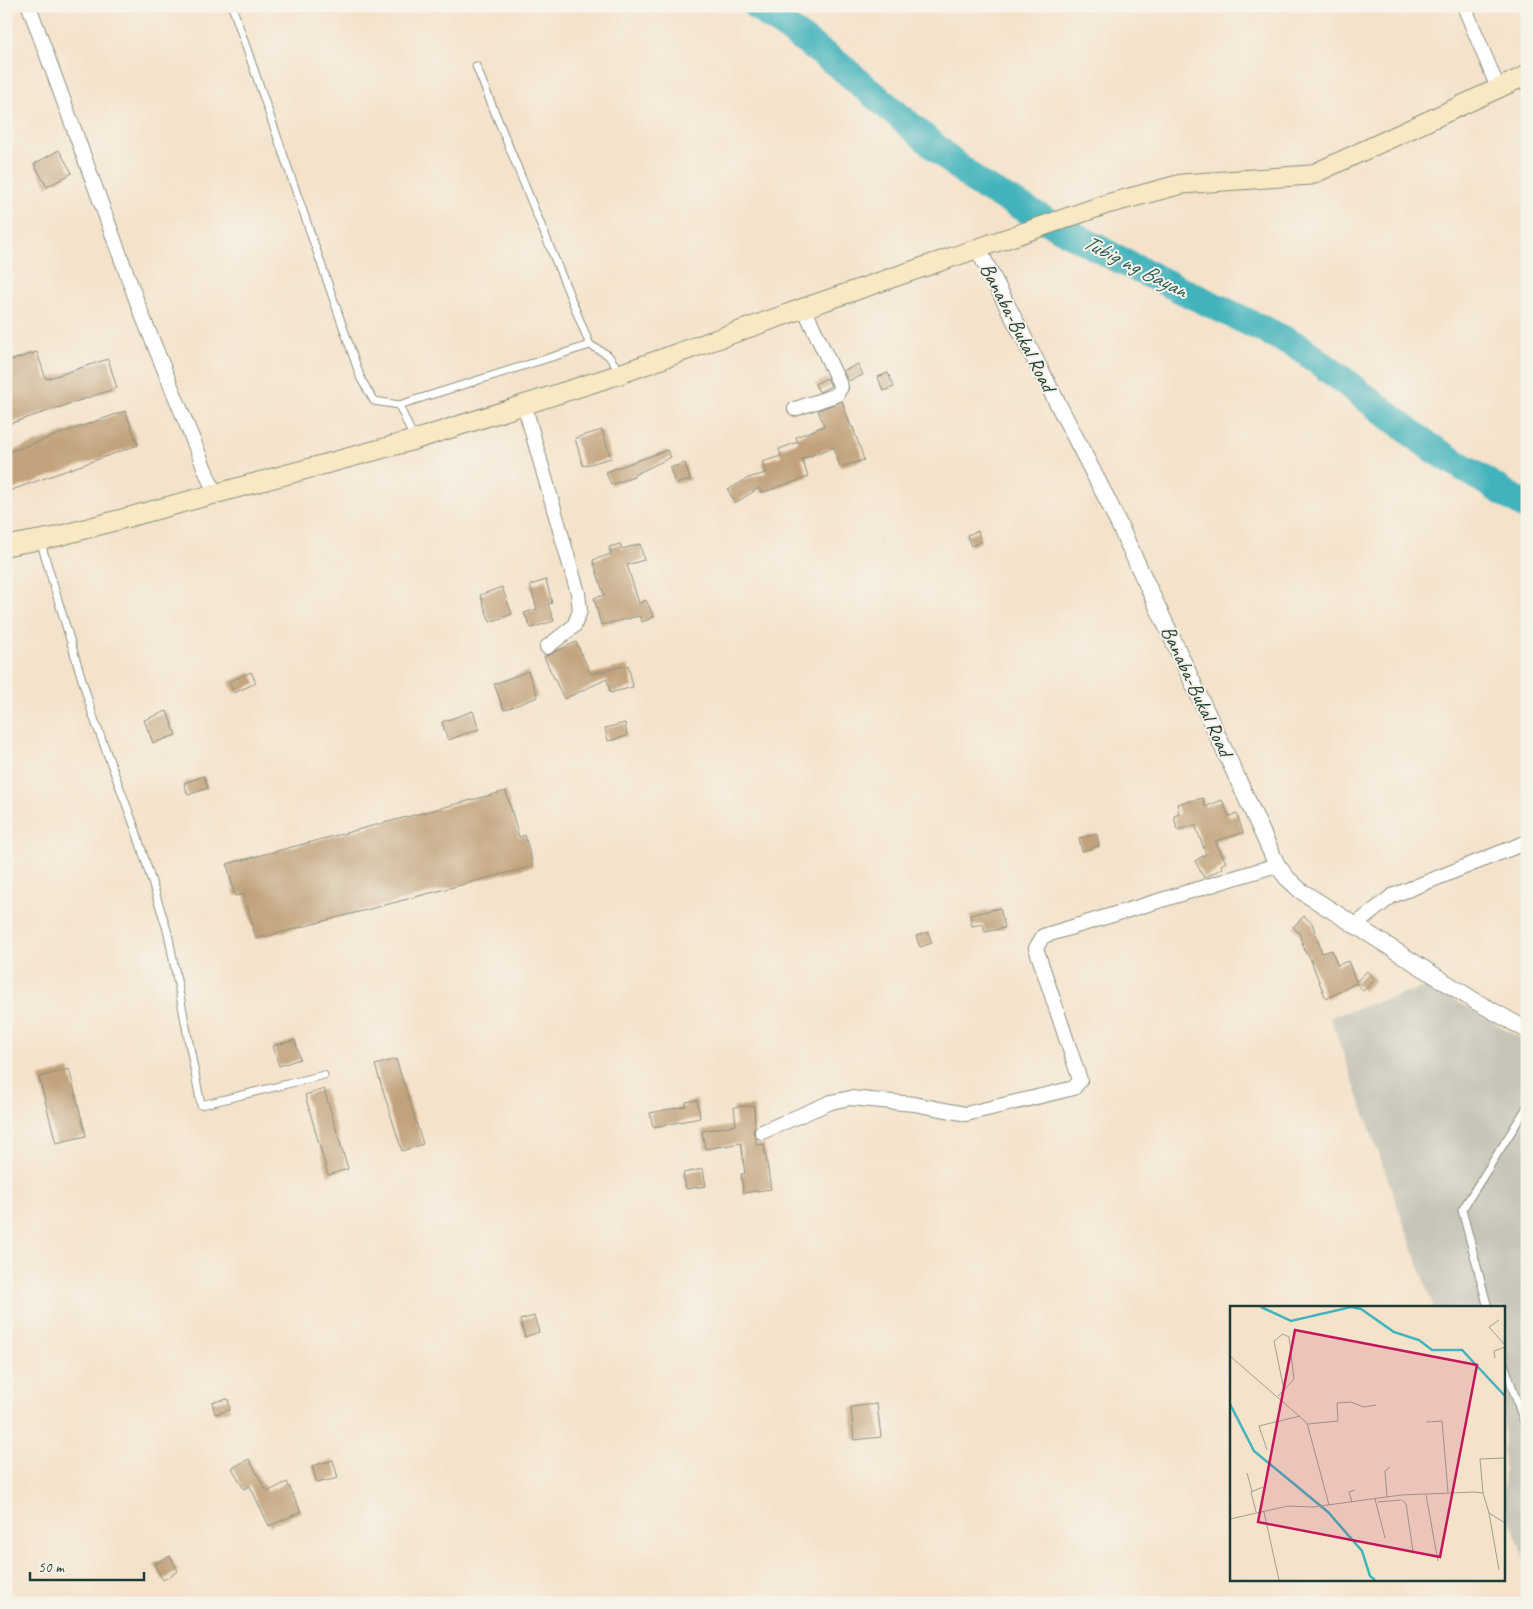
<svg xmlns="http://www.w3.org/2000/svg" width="1533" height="1609" viewBox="0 0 1533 1609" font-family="Caveat,sans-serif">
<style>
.industrial{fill:#c6c5b8}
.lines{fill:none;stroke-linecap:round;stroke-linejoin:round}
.river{stroke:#43b3bc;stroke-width:28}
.building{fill:#c1a27c}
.service-casing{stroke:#8a9080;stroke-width:9}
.minor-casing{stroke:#8a9080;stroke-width:16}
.tertiary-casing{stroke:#8a9080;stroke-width:18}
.secondary-casing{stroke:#8a9080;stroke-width:21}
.service{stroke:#fff;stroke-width:7}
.minor{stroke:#fff;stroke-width:14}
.tertiary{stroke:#fff;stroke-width:16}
.secondary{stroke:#f8e8c3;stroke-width:19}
.labels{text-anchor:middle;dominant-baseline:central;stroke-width:4;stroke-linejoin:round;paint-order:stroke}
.street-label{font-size:21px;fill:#1f3d34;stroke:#f7f3e8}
.water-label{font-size:22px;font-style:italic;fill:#285a56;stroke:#f7f3e8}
.inset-river{fill:none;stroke:#43b3bc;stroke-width:2.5}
.inset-road{fill:none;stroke:#9fa08f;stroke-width:1}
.view{fill:#c2185b;fill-opacity:0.15;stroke:#c2185b;stroke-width:2.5}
.inset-edge{fill:none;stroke:#1f3d34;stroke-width:2.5}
</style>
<rect width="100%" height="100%" fill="#f7f3e8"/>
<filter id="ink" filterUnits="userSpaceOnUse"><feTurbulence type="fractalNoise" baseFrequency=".02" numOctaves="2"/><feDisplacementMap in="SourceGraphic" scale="10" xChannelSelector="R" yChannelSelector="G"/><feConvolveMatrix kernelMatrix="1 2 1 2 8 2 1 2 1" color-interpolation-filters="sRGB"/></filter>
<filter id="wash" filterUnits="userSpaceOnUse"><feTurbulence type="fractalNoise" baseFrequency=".0096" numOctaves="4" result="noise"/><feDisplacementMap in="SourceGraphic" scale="20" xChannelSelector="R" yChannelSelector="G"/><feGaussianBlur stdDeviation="1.12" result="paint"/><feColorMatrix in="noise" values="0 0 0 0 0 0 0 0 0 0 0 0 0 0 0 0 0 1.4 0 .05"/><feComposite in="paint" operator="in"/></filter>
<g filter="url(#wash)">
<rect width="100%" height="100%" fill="#f4e2cb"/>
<path class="industrial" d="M 1429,986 L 1527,1042 L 1527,1566 L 1504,1503 L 1504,1308 L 1434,1308 L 1330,1017 Z"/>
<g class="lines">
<path class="river" d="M 756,6 L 840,66 L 979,184 L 1127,264 L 1298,346 L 1429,446 L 1527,507"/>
</g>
<g id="blocks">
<g class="building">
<path d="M 59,150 L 72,173 L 47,187 L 34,164 Z"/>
<path d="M 37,352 L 46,379 L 108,359 L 117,388 L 6,425 L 6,362 Z"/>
<path d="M 858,364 L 863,375 L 848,381 L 843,371 Z"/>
<path d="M 888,373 L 894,387 L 883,391 L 878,377 Z"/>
<path d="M 827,378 L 831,386 L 819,392 L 815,384 Z"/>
<path d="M 842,401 L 851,427 L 853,427 L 864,460 L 840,467 L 834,447 L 802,459 L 808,477 L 761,493 L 759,488 L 735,503 L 728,490 L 748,478 L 766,473 L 762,462 L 781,456 L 779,449 L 798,442 L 796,437 L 824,426 L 818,410 Z"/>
<path d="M 125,411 L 138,445 L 6,492 L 6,453 Z"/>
<path d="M 602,430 L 611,458 L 583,466 L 575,438 Z"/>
<path d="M 667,450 L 671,457 L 634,475 L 634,477 L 611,485 L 606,472 Z"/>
<path d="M 685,463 L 690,480 L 675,484 L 670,468 Z"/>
<path d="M 978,531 L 981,542 L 971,546 L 967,535 Z"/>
<path d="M 620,544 L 622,549 L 640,544 L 644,560 L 627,565 L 639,603 L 646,600 L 654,617 L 642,622 L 639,616 L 601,625 L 594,598 L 604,595 L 593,560 L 611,554 L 609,547 Z"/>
<path d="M 546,580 L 552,603 L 548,604 L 554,621 L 531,628 L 524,613 L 537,609 L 530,585 Z"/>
<path d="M 502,587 L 512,614 L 490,622 L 480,595 Z"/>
<path d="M 576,642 L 591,674 L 628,665 L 633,687 L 610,693 L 607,679 L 564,699 L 544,657 Z"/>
<path d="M 528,671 L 538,697 L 504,710 L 494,684 Z"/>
<path d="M 251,672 L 256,683 L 234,693 L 229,682 Z"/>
<path d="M 167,711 L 176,735 L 153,743 L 144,720 Z"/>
<path d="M 473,711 L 479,729 L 448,740 L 442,722 Z"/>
<path d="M 625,723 L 627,736 L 608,741 L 605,728 Z"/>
<path d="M 204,776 L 208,788 L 188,795 L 184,783 Z"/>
<path d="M 506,791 L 519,837 L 525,835 L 533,866 L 256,939 L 244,894 L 235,896 L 227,864 Z"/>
<path d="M 1203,798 L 1205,807 L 1222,800 L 1229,816 L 1237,814 L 1243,833 L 1215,841 L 1226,862 L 1221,865 L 1223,868 L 1204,878 L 1195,861 L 1206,854 L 1195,825 L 1177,830 L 1174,816 L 1179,814 L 1177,804 Z"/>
<path d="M 1097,834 L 1099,846 L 1082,851 L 1079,838 Z"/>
<path d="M 1000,908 L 1005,928 L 985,932 L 983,924 L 972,926 L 970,915 Z"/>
<path d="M 1304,916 L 1312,923 L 1322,953 L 1332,950 L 1337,965 L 1348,961 L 1356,982 L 1367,971 L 1375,980 L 1363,991 L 1356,983 L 1326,999 L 1308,953 L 1306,954 L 1299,933 L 1293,927 Z"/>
<path d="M 928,932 L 932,943 L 920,947 L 916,936 Z"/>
<path d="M 295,1040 L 300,1059 L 279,1066 L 273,1046 Z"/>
<path d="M 396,1059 L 423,1144 L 402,1151 L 375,1065 Z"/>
<path d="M 69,1069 L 86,1136 L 56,1143 L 39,1077 Z"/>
<path d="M 324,1089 L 348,1169 L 328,1175 L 305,1095 Z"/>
<path d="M 697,1100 L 700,1118 L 653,1127 L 650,1113 L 686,1106 L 686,1102 Z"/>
<path d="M 754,1106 L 755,1127 L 753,1131 L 754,1135 L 756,1138 L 756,1145 L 764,1144 L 771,1189 L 743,1193 L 741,1174 L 745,1174 L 741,1143 L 705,1149 L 702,1131 L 736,1125 L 734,1107 Z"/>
<path d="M 703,1169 L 706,1186 L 686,1189 L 683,1173 Z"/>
<path d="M 534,1316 L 539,1332 L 525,1337 L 520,1320 Z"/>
<path d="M 228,1399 L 230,1410 L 215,1414 L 212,1402 Z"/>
<path d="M 877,1404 L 881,1437 L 854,1440 L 851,1407 Z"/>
<path d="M 249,1459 L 267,1492 L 287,1482 L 301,1512 L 269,1526 L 250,1486 L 244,1489 L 232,1468 Z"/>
<path d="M 333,1460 L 338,1478 L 317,1483 L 312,1466 Z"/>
<path d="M 170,1556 L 178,1571 L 163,1580 L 154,1564 Z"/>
</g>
</g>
</g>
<g filter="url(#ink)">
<use href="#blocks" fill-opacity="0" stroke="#8a9080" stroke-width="1"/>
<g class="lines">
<defs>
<g id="service">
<path d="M 232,6 L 361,379 L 374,401 L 399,405"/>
<path d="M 476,66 L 590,345 L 608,355 L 620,372"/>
<path d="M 414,439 L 399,405 L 590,345"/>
<path d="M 40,540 L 93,716 L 135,828 L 168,933 L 201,1105 L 324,1075"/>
<path d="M 1488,1308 L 1462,1210 L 1527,1107"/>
<path d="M 1504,1363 L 1527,1431"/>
</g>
<g id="minor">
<path d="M 29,6 L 140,310 L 215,494"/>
<path d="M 1464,6 L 1498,88"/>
<path d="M 524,404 L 578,593 L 580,611 L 574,626 L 547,647"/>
<path d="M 795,409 L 836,395 L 841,387 L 804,308"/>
<path d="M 1354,926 L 1392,896 L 1527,842"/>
<path d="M 762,1132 L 831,1102 L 850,1098 L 914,1104 L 966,1114 L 1074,1088 L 1080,1080 L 1036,948 L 1043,936 L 1277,865"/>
</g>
<path id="tertiary" d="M 978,249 L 1108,501 L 1228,758 L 1277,865 L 1287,878 L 1301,891 L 1475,1001 L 1527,1030"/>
<path id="secondary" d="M 6,546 L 55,537 L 414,440 L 614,376 L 804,308 L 1107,204 L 1182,184 L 1311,175 L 1527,75"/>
</defs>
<use href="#service" class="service-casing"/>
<use href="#minor" class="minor-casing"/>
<use href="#tertiary" class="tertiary-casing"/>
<use href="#secondary" class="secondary-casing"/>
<use href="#service" class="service"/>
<use href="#minor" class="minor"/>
<use href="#tertiary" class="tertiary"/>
<use href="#secondary" class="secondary"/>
</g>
</g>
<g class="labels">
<g class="street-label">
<text transform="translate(1018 327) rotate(63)">Banaba-Bukal Road</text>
<text transform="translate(1197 691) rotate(65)">Banaba-Bukal Road</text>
</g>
<g class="water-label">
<text transform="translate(1135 266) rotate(27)">Tubig ng Bayan</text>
</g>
</g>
<g transform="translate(1230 1306)">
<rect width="275" height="275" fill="#f4e2cb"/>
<path class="inset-river" d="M 31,1 L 61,15 L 121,1 L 131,3 L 164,26 L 189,34 L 202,44 L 232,44 L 275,90M 0,98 L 24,145 L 98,206 L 132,245 L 140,270 L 145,274"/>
<path class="inset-road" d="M 269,14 L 259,21 L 275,39M 0,50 L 77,117 L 99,199M 265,52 L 264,45 L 275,41M 48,90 L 54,84 L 64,73 L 59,31 L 53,28 L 44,35 L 54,84M 196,116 L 212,115 L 218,186M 78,118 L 108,115 L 107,97 L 121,96 L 134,101 L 146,99M 37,144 L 29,120 L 70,110M 17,167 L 22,185M 253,187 L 250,153 L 275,152M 196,189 L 208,255M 157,191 L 155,165 L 160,161M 145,193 L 155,232M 172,194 L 176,198 L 183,245M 122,196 L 119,186 L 125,184M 148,196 L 171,194M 26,206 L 21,186 L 33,181M 34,206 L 49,274M 259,207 L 269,264M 0,213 L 58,200 L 83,201 L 171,189 L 244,186 L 253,187 L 259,207 L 275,217"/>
<path class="view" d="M 65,24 L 247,59 L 210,251 L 28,216 Z"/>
<rect width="275" height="275" class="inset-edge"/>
</g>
<rect width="1533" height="1609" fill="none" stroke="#f7f3e8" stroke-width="25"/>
<path d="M30 1572v8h114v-8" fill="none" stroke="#1f3d34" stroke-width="2.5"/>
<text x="38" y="1572" font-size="15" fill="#1f3d34" stroke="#f7f3e8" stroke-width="4" paint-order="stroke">50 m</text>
</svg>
